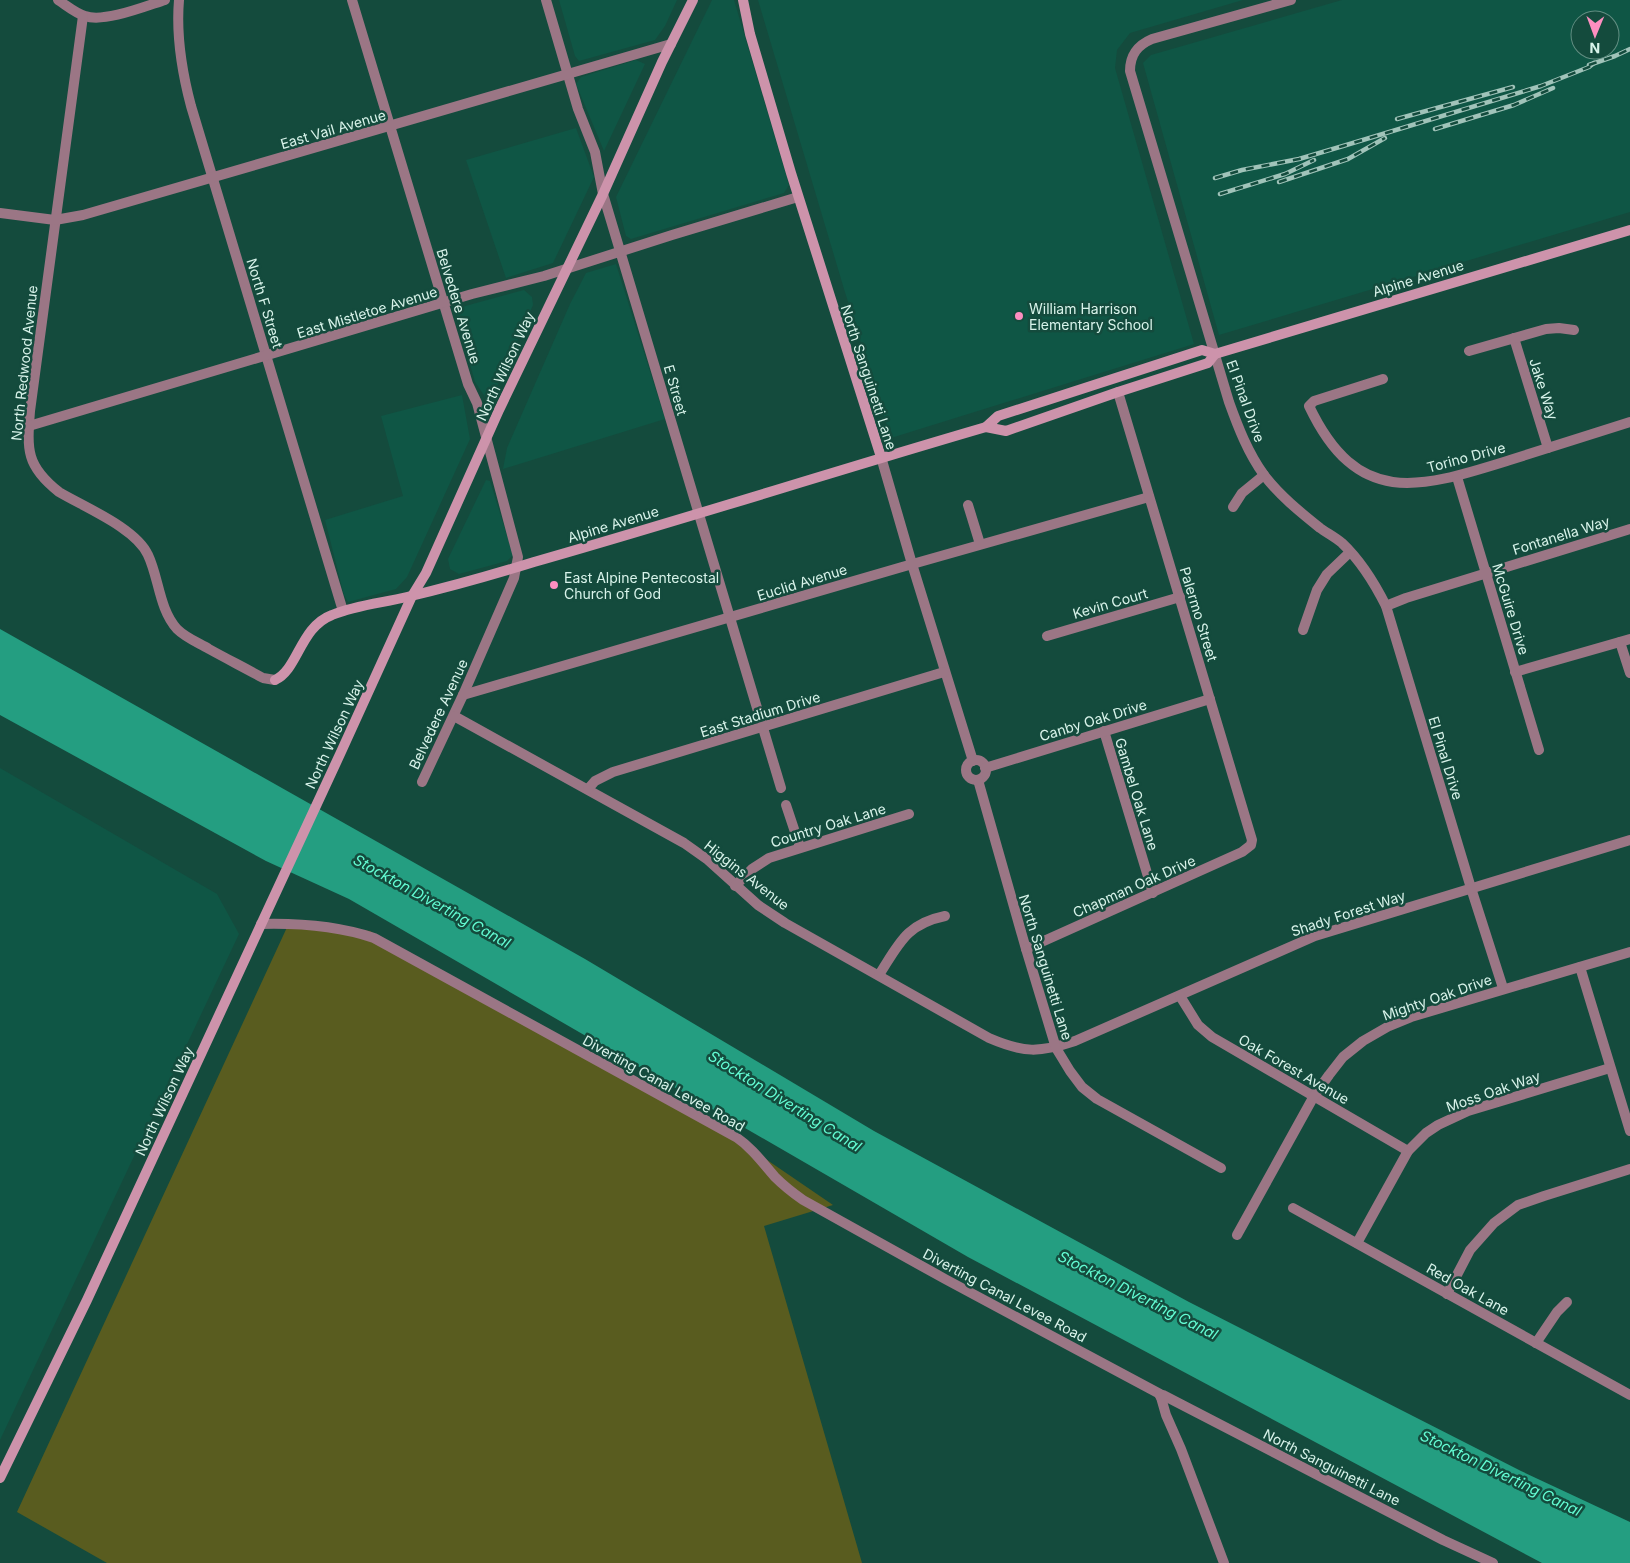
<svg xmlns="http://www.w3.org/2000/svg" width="1630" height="1563" viewBox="0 0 1630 1563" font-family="Inter,sans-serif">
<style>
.built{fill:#0f5645;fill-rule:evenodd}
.green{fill:#595c1f}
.water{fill:#249e81}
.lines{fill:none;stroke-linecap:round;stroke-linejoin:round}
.street{stroke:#9b7685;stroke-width:10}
.secondary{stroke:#cd93ab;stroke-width:10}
.rail-casing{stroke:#a0c3b9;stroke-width:4.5}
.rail{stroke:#144b3d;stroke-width:2.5;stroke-dasharray:8;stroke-linecap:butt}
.poi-dot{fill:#fd8ec0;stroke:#144b3d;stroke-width:2}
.labels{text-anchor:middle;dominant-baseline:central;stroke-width:5;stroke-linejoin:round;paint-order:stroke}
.street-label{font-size:14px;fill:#d8f3ea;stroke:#144b3d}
.poi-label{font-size:14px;fill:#d8f3ea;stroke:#144b3d;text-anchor:start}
.water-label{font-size:15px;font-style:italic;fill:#63fcd3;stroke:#144b3d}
</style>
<rect width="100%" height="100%" fill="#144b3d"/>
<g class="built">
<path d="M 559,0 L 677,0 L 665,26 L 655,40 L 579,61 L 575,56 Z"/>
<path d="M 712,0 L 734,0 L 789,185 L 784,193 L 631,239 L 626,236 L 616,197 Z"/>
<path d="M 758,0 L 1243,0 L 1130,33 L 1117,50 L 1115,68 L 1194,344 L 891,438 L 844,289 Z"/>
<path d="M 1342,0 L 1630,0 L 1630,212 L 1219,335 L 1143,63 L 1151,55 ZM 1580,20 L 1610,20 L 1610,50 L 1580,50 Z"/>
<path d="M 636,60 L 645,64 L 604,151 L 576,84 L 581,77 Z"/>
<path d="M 576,128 L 594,177 L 553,263 L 506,278 L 466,160 Z"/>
<path d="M 616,264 L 665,419 L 503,469 L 507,448 L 570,304 L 586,273 Z"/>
<path d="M 524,290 L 532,297 L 533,305 L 493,396 L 485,397 L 475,382 L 456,315 L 458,308 Z"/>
<path d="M 462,395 L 470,439 L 407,577 L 396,589 L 348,602 L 344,595 L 325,520 L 403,496 L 381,416 Z"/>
<path d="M 486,480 L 490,481 L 513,555 L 507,561 L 459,574 L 450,569 L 448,559 Z"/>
<path d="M 0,768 L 217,894 L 239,934 L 0,1440 Z"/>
</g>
<path class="green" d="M 289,923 L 370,931 L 754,1151 L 833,1205 L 764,1226 L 862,1563 L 107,1563 L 17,1512 Z"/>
<path class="water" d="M 0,629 L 585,959 L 874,1131 L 1189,1302 L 1521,1471 L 1630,1522 L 1630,1563 L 1542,1563 L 968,1257 L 349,899 L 266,861 L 0,715 Z"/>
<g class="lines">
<g class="street">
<path d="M 58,0 C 66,5 75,13 85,16 C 104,23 146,6 165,0"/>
<path d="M 179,0 C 176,35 182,72 191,106 L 343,611"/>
<path d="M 352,0 L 468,384 L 477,403 L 518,557 L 514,578 L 463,695 L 422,782"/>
<path d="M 546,0 L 578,109 L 595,152 L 603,194 L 781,788"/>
<path d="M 1291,0 L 1152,39 C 1138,45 1130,54 1130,71 L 1229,402 C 1238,427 1248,453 1264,475 C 1279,495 1300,512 1320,528 C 1327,533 1335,537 1342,543 C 1361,561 1374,582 1386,606 L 1471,888 L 1503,988"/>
<path d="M 83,16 L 30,411 C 27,450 26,466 59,492 C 84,507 136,528 148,555 C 159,578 159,609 177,629 C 186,638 199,643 209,649 C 227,659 245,668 263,678 L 275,680"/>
<path d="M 0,213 L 55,220 L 83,215 L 671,44"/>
<path d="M 1514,338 L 1548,448"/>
<path d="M 1469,351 L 1546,329 L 1559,328 L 1574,330"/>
<path d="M 1383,379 L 1314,401 L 1309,406 C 1358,509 1420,488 1510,460 C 1550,447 1590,435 1630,422"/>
<path d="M 29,426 L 472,294 L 544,276 L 672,235 L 798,197"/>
<path d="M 881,457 L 912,564 L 973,761"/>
<path d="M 1457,477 L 1539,750"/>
<path d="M 968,505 L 980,544"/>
<path d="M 1233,507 L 1242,493 L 1264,475"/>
<path d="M 1386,606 L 1406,598 L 1630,529"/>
<path d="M 1303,630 L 1317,590 L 1327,574 L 1350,552"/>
<path d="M 1047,636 L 1180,597"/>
<path d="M 1620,642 L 1630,673"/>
<path d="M 1515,672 L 1630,639"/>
<path d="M 463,695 L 902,567 L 1149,497"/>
<path d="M 454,716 L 684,843 L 708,860 L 758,905 L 785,923 L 989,1038 C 1024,1053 1039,1053 1075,1041 L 1315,936 L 1630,840"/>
<path d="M 1104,731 L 1153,893"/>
<circle cx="976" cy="770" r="10"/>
<path d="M 985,768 L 1210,699"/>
<path d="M 978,780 L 1026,949 L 1056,1048 L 1070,1071 L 1082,1087 L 1097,1099 L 1221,1168"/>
<path d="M 588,789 L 595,781 L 613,772 L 944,672"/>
<path d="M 786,805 L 800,847"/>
<path d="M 735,886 L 752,869 L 769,858 L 909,814"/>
<path d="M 261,924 C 299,923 338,926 374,938 L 736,1137 C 752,1148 762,1162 775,1177 C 784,1186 793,1193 803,1200 L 945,1279 L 1160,1394 L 1166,1415 L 1181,1449 L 1224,1563"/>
<path d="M 1026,949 L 1242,852 L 1251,845 L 1252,840 L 1118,392"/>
<path d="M 1580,967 L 1630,1131"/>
<path d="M 879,975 C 899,944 906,924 945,916"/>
<path d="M 1180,996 L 1198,1025 L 1212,1037 L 1408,1151"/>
<path d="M 1293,1208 L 1630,1395"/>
<path d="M 1237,1235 L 1314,1096 L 1329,1075 L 1343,1057 L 1363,1041 L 1389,1026 L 1411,1017 L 1630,952"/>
<path d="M 1357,1243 L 1408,1151 L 1426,1133 L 1438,1125 L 1468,1111 L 1610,1068"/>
<path d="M 1447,1294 L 1470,1250 L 1494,1223 L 1518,1205 L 1544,1196 L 1630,1169"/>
<path d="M 1536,1343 L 1557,1312 L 1567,1302"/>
<path d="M 1160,1396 L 1163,1395 L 1443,1540 L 1493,1563"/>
</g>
<g class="secondary">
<path d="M 743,0 L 750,34 L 791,173 L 881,457"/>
<path d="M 986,427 L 1006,431 L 1118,392 L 1208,363 L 1215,354"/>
<path d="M 275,680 C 298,670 300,627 332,615 C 356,605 382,603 407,597 C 449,587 492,575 534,562 C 685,519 835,471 986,427 L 998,416 L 1202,350 L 1215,354 L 1630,230"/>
<path d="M 0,1478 L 87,1300 L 341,752 L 412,596 L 426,573 L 499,410 L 603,194 L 662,62 L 693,0"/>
</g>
<defs>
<g id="rail">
<path d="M 1589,65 L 1615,56 L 1630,49"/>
<path d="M 1397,119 L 1513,87"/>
<path d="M 1435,129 L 1514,105 L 1553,88"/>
<path d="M 1215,178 L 1242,170 L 1299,159 L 1343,146 L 1541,86 L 1589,67 L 1594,63"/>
<path d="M 1279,182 L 1348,159 L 1385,138"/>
<path d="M 1220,194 L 1285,174 L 1314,160"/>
</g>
</defs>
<use href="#rail" class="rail-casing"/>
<use href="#rail" class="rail"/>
</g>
<g class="poi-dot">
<circle cx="1019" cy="316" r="5"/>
<circle cx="554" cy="585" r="5"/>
</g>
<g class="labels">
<g class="street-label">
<text transform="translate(333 129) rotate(-16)">East Vail Avenue</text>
<text transform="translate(1418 278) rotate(-17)">Alpine Avenue</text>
<text transform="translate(265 303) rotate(73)">North F Street</text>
<text transform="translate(459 306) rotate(73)">Belvedere Avenue</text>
<text transform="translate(367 312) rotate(-17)">East Mistletoe Avenue</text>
<text transform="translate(24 363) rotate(-84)">North Redwood Avenue</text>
<text transform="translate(505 366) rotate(-65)">North Wilson Way</text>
<text transform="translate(869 377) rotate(72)">North Sanguinetti Lane</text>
<text transform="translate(1544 389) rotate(72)">Jake Way</text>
<text transform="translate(676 390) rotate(74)">E Street</text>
<text transform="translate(1246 401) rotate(70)">El Pinal Drive</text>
<text transform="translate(1466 457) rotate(-15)">Torino Drive</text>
<text transform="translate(613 524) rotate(-17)">Alpine Avenue</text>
<text transform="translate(1561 535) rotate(-17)">Fontanella Way</text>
<text transform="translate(802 582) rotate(-17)">Euclid Avenue</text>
<text transform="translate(1110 603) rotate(-16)">Kevin Court</text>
<text transform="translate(1511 609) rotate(73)">McGuire Drive</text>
<text transform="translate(1199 614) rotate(73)">Palermo Street</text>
<text transform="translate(438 714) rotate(-65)">Belvedere Avenue</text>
<text transform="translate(760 714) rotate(-17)">East Stadium Drive</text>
<text transform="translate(1093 720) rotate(-17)">Canby Oak Drive</text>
<text transform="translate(334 734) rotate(-65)">North Wilson Way</text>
<text transform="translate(1446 758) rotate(73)">El Pinal Drive</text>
<text transform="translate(1137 794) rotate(73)">Gambel Oak Lane</text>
<text transform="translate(828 825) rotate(-17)">Country Oak Lane</text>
<text transform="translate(747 875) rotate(38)">Higgins Avenue</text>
<text transform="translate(1134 886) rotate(-24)">Chapman Oak Drive</text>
<text transform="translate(1348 913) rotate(-18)">Shady Forest Way</text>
<text transform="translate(1046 967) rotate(73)">North Sanguinetti Lane</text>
<text transform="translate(1437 997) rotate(-19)">Mighty Oak Drive</text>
<text transform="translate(1294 1069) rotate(30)">Oak Forest Avenue</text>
<text transform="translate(664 1083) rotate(29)">Diverting Canal Levee Road</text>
<text transform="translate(1493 1091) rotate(-19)">Moss Oak Way</text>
<text transform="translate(164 1101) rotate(-65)">North Wilson Way</text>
<text transform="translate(1468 1289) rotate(29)">Red Oak Lane</text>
<text transform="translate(1005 1295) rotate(28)">Diverting Canal Levee Road</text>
<text transform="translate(1332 1467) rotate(27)">North Sanguinetti Lane</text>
</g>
<g class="poi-label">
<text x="1029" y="308">William Harrison<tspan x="1029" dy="16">Elementary School</tspan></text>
<text x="564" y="577">East Alpine Pentecostal<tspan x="564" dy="16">Church of God</tspan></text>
</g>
<g class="water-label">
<text transform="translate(432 901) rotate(29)">Stockton Diverting Canal</text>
<text transform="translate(785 1101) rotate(32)">Stockton Diverting Canal</text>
<text transform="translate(1138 1295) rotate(27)">Stockton Diverting Canal</text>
<text transform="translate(1501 1473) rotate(26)">Stockton Diverting Canal</text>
</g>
</g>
<g transform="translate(1595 35) rotate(181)"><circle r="24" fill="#144b3d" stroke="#628e82"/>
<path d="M0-4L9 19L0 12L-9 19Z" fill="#fd8ec0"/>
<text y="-8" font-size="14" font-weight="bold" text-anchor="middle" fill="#d8f3ea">N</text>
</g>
</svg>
